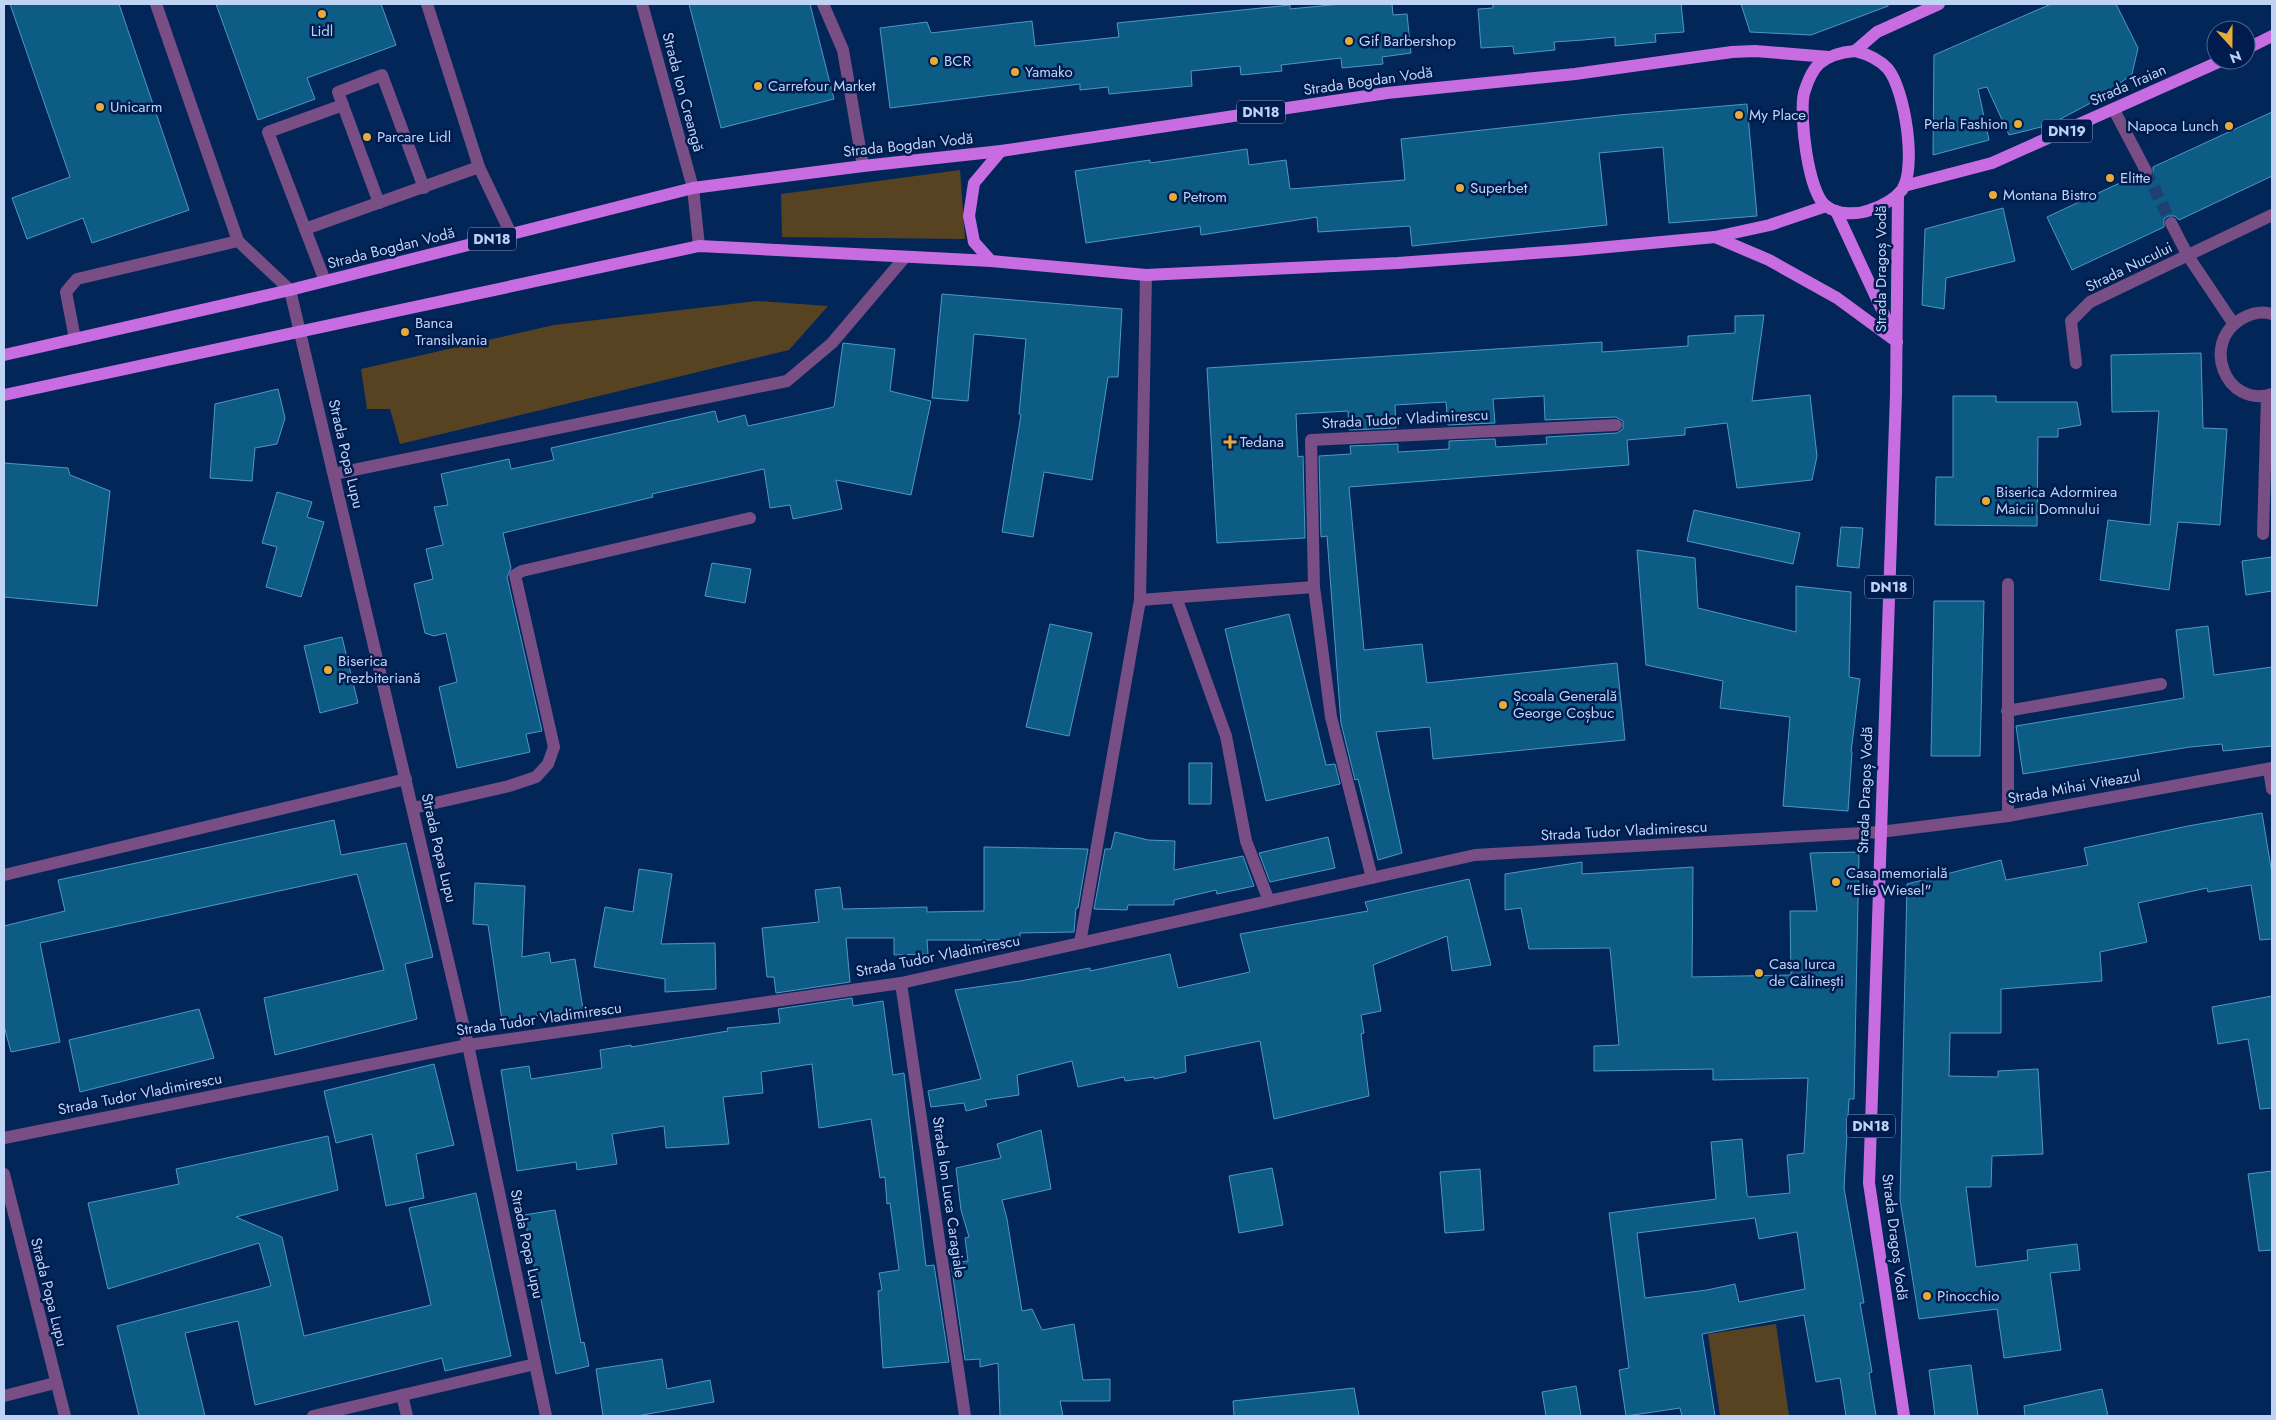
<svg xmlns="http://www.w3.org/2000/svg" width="2276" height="1420" viewBox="0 0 2276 1420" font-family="Jost,sans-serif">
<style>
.green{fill:#574321}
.building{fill:#0d5c85;stroke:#4f97c5;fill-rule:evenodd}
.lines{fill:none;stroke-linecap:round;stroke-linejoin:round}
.minor-tunnel{stroke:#1f4070;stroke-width:12;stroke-dasharray:12 6;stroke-linecap:butt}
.service{stroke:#794e85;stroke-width:12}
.minor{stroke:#794e85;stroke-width:12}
.primary{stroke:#c86de1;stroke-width:12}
.poi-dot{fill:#e9ab38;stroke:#001b4d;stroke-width:2}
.labels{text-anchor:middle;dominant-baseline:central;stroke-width:5;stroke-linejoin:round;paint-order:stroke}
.shield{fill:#001b4d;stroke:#869cc2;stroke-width:1}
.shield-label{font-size:14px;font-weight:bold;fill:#bfd4f4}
.poi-label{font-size:15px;fill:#bfd4f4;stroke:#001b4d;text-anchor:start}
.street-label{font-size:15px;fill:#bfd4f4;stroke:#001b4d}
</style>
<rect width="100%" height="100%" fill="#032659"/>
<g class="green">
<path d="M 960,170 L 965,239 L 782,237 L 781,194 Z"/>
<path d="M 757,301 L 828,306 L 789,350 L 400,444 L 390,409 L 367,409 L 361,369 L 554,325 Z"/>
<path d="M 1776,1324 L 1789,1416 L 1720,1416 L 1708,1334 Z"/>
</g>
<g class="building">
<path d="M 10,4 L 119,4 L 189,210 L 92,243 L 83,218 L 27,239 L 12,198 L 70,177 Z"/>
<path d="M 216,4 L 381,4 L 396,45 L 307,78 L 315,99 L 258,120 Z"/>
<path d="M 689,4 L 810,4 L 834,99 L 721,128 Z"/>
<path d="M 1341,4 L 1392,4 L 1393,15 L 1407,14 L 1411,53 L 1382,57 L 1383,64 L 1342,68 L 1341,58 L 1281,65 L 1282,71 L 1241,75 L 1240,66 L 1191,71 L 1192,86 L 1109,94 L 1108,87 L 1080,90 L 1080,84 L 890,108 L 880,28 L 927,22 L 931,33 L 1032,21 L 1035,46 L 1119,37 L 1117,23 L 1290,5 L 1290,9 Z"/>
<path d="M 1493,4 L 1681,4 L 1684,32 L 1655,34 L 1656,42 L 1615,46 L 1615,37 L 1583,40 L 1554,42 L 1555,50 L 1514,54 L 1513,46 L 1481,48 L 1478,9 L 1493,8 Z"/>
<path d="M 1741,4 L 1888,4 L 1888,6 L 1811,35 L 1750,32 Z"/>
<path d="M 2051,4 L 2116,4 L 2138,48 L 2132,74 L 2102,97 L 2049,125 L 2009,135 L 1987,87 L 1978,89 L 1989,140 L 1933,155 L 1934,55 Z"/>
<path d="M 1747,104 L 1757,216 L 1669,223 L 1663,147 L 1599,153 L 1607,225 L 1412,246 L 1410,226 L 1318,232 L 1317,217 L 1201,235 L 1200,226 L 1086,243 L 1075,171 L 1150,160 L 1150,163 L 1247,149 L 1249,165 L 1286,160 L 1290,189 L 1405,180 L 1401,139 L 1619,115 Z"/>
<path d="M 2272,112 L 2272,176 L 2179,220 L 2175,216 L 2168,216 L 2164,219 L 2164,227 L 2072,270 L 2047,217 L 2139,174 L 2142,178 L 2149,178 L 2153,175 L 2153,167 Z"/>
<path d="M 2003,208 L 2015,261 L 1946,278 L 1944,309 L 1922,305 L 1925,229 Z"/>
<path d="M 942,294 L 1122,309 L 1118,377 L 1108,377 L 1092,480 L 1044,472 L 1033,537 L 1002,532 L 1021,415 L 1019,414 L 1026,339 L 974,334 L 968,401 L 932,398 Z"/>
<path d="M 1764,315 L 1752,401 L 1810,395 L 1817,456 L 1812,480 L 1737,488 L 1727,423 L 1685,428 L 1685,435 L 1627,440 L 1629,465 L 1349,487 L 1364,650 L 1422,644 L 1427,683 L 1617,663 L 1625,740 L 1433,759 L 1430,727 L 1376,732 L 1402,853 L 1378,860 L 1358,779 L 1355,780 L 1341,723 L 1327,536 L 1321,537 L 1319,456 L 1351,454 L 1350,446 L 1398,444 L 1398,452 L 1449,449 L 1449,441 L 1495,439 L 1496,447 L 1547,444 L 1546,437 L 1617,433 L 1623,429 L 1623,421 L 1616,417 L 1545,420 L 1544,396 L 1493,399 L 1495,423 L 1448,425 L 1446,402 L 1395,405 L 1396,428 L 1349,430 L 1348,411 L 1296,414 L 1298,457 L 1303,456 L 1305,538 L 1217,543 L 1207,368 L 1602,342 L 1602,352 L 1688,346 L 1688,336 L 1735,333 L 1735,316 Z"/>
<path d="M 843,343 L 895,349 L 890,391 L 931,401 L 911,495 L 836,480 L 842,509 L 793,519 L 790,505 L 770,508 L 764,469 L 652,494 L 653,497 L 503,533 L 511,568 L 507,577 L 542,731 L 526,734 L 530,752 L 457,768 L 439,687 L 457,682 L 446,633 L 434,636 L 425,633 L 414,584 L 433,579 L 426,549 L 443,545 L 434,507 L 448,505 L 441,474 L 509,459 L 511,469 L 554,460 L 551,448 L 715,411 L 718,422 L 745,415 L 748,426 L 834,407 Z"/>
<path d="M 2201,353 L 2203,428 L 2227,429 L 2220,525 L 2178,522 L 2169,590 L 2100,580 L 2108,520 L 2150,525 L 2159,411 L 2112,412 L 2111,355 Z"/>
<path d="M 278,389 L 285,418 L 277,444 L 255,448 L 252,481 L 210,478 L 215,404 Z"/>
<path d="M 1953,396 L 1996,396 L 1996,402 L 2077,402 L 2081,425 L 2058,429 L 2058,437 L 2038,437 L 2037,526 L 1935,525 L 1936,477 L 1953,477 Z"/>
<path d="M 4,463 L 68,468 L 70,475 L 110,491 L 97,606 L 4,597 Z"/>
<path d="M 277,492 L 312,502 L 307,517 L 324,522 L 301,597 L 266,587 L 277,547 L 262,543 Z"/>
<path d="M 1694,510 L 1800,533 L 1793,564 L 1687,541 Z"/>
<path d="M 1841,527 L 1863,528 L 1859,568 L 1837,566 Z"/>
<path d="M 1637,550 L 1695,558 L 1698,608 L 1796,632 L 1796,586 L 1851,592 L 1849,677 L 1860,679 L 1851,752 L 1852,752 L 1848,811 L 1783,806 L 1790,717 L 1720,708 L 1723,681 L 1646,665 Z"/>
<path d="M 2272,557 L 2272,591 L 2246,595 L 2242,561 Z"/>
<path d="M 712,563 L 751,569 L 745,603 L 705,596 Z"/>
<path d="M 1934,601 L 1984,601 L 1980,756 L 1931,756 Z"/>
<path d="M 1289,614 L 1326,765 L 1335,764 L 1340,784 L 1266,801 L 1225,629 Z"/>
<path d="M 1050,624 L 1092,633 L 1069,736 L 1026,727 Z"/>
<path d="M 2208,626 L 2214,675 L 2272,667 L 2272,746 L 2223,751 L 2222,744 L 2190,747 L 2023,774 L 2016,726 L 2184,698 L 2176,630 Z"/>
<path d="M 342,637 L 358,703 L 320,713 L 304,646 Z"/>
<path d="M 1189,763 L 1212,763 L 1211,804 L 1189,804 Z"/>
<path d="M 2262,813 L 2272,874 L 2272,939 L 2260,940 L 2251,885 L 2208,892 L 2207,888 L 2138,903 L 2147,942 L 2100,952 L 2102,981 L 2001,989 L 2001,1033 L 1950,1033 L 1949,1076 L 1998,1077 L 1998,1071 L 2038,1069 L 2043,1154 L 1992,1156 L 1991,1187 L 1966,1187 L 1976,1267 L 2028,1260 L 2027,1250 L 2077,1244 L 2080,1270 L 2050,1273 L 2061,1350 L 2004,1358 L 1997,1309 L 1919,1319 L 1900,1200 L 1907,884 L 2001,860 L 2006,880 L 2088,865 L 2084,848 L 2188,826 Z"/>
<path d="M 334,820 L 341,855 L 406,843 L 433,957 L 405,964 L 417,1019 L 275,1055 L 264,998 L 384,970 L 357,874 L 40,943 L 60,1042 L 11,1052 L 4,1026 L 4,926 L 65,911 L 58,880 Z"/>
<path d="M 1115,832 L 1148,840 L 1175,841 L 1174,870 L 1243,856 L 1254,886 L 1217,894 L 1216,890 L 1174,900 L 1174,905 L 1128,905 L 1127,910 L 1094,909 L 1105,849 L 1111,849 Z"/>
<path d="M 1328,837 L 1335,868 L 1270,882 L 1259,853 Z"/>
<path d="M 984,847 L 1088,849 L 1078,908 L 1076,908 L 1074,932 L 1020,933 L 1020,940 L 927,940 L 928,954 L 894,955 L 894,938 L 846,938 L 850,982 L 776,993 L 774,977 L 767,977 L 762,928 L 819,922 L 815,890 L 840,887 L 843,909 L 927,907 L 927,912 L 984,911 Z"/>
<path d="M 1859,852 L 1854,1099 L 1849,1099 L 1844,1188 L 1864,1303 L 1860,1303 L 1872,1372 L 1869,1373 L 1876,1416 L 1846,1416 L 1840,1378 L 1816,1382 L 1804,1315 L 1702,1334 L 1715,1416 L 1682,1416 L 1680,1408 L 1626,1416 L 1619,1370 L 1629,1368 L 1609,1213 L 1716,1199 L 1711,1142 L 1742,1139 L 1747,1195 L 1749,1197 L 1790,1193 L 1787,1155 L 1804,1153 L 1808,1078 L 1713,1080 L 1713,1069 L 1594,1071 L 1594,1046 L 1619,1045 L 1610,948 L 1529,949 L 1521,908 L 1505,910 L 1505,874 L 1582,862 L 1582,874 L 1693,867 L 1692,977 L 1791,975 L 1790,911 L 1817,911 L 1810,853 ZM 1755,1218 L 1759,1239 L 1797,1232 L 1805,1289 L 1739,1302 L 1735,1284 L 1707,1290 L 1645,1298 L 1637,1233 Z"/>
<path d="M 639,869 L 672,874 L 661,944 L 715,943 L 716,989 L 665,992 L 665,979 L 594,967 L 605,907 L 633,912 Z"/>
<path d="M 1469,879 L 1491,965 L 1452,971 L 1447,936 L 1373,965 L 1381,1011 L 1361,1015 L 1364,1033 L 1361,1034 L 1369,1096 L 1274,1119 L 1260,1041 L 1185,1056 L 1186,1072 L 1154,1079 L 1154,1077 L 1125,1081 L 1124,1077 L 1078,1087 L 1072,1061 L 1017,1075 L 1019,1095 L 985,1100 L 987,1106 L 966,1111 L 964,1103 L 931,1107 L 928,1091 L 981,1079 L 955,990 L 1020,981 L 1090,968 L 1090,971 L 1170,954 L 1178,988 L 1250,972 L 1240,934 L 1368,911 L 1365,902 Z"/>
<path d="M 475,883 L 525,886 L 522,957 L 549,952 L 551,963 L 575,959 L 583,1009 L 502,1021 L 488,925 L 473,924 Z"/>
<path d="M 2272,996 L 2272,1108 L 2260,1109 L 2248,1039 L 2218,1044 L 2212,1007 Z"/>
<path d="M 852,998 L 853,1006 L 883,1001 L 893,1075 L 904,1073 L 926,1266 L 934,1265 L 949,1362 L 883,1368 L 878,1291 L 882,1290 L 879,1273 L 899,1270 L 890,1203 L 887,1204 L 885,1177 L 880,1178 L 871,1119 L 819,1128 L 812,1064 L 761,1072 L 763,1093 L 723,1097 L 729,1144 L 666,1148 L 664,1126 L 612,1134 L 617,1164 L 577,1170 L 576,1162 L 517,1171 L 501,1070 L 529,1066 L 531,1079 L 602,1068 L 600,1050 L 631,1045 L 631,1047 L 728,1031 L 727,1028 L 780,1023 L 778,1009 Z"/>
<path d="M 199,1009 L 214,1058 L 80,1092 L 69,1040 Z"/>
<path d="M 434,1064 L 454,1145 L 416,1154 L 424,1198 L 386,1206 L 372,1134 L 336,1143 L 324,1091 Z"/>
<path d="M 1041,1130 L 1051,1189 L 1002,1200 L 1007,1219 L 1022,1311 L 1032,1309 L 1042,1330 L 1074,1324 L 1083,1380 L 1110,1379 L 1110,1401 L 1060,1401 L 1063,1416 L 1000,1416 L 998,1363 L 980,1367 L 980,1359 L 965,1360 L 951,1263 L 968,1261 L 965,1238 L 969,1237 L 961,1210 L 956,1168 L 1001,1158 L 997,1144 Z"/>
<path d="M 328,1136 L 338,1190 L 236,1217 L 282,1237 L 304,1336 L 431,1305 L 409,1208 L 476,1193 L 511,1356 L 445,1371 L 442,1358 L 255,1405 L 238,1321 L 185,1333 L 205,1416 L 139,1416 L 117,1326 L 271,1286 L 259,1243 L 108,1289 L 88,1203 L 179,1184 L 176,1169 Z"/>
<path d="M 1272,1168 L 1283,1225 L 1239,1233 L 1229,1176 Z"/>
<path d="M 1480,1169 L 1484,1230 L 1445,1233 L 1440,1172 Z"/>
<path d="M 2272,1171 L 2272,1250 L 2259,1251 L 2248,1174 Z"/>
<path d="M 555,1210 L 581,1343 L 584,1342 L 589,1366 L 556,1374 L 524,1215 Z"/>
<path d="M 662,1359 L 667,1389 L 710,1380 L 714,1402 L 637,1416 L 603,1416 L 596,1369 Z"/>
<path d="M 1971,1365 L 1978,1416 L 1935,1416 L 1929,1370 Z"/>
<path d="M 1576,1386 L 1581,1416 L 1546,1416 L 1542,1392 Z"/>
<path d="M 1354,1388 L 1359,1416 L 1234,1416 L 1233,1401 Z"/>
<path d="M 2102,1389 L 2108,1416 L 2025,1416 L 2024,1406 Z"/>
</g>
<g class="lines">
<path class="minor-tunnel" d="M 2146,171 L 2171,223"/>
<g class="service">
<path d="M 156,4 L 238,241"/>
<path d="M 427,4 L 479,167 L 511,234"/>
<path d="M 823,4 L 843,50 L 863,166"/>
<path d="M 379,203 L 338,92 L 382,75 L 424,188"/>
<path d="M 305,229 L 479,167"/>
<path d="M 325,281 L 268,132 L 343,105"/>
<path d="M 75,339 L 66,292 L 77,279 L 238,241 L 290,290"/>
<path d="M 2008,584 L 2008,816"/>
<path d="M 1176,597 L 1226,736 L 1246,841 L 1269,901"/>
<path d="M 2007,711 L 2161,684"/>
<path d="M 4,875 L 406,779"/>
<path d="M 402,1395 L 407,1416"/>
<path d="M 313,1416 L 535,1364"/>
</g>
<g class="minor">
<path d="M 642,4 L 693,188 L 699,246"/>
<path d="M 2114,110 L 2146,171"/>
<path d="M 2171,223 L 2188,256 L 2233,323"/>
<path d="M 290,290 L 468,1045 L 546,1416"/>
<path d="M 2272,314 C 2263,311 2252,313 2243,318 C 2199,342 2226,409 2272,394"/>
<path d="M 2076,363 L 2071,321 L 2090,302 L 2272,215"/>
<path d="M 334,474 L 787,381 L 832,343 L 905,257"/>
<path d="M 2263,534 L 2267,396"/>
<path d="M 1140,600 L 1314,587"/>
<path d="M 2269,769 L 2272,789"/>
<path d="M 413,808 L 509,786 L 536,777 L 548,764 L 554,747 L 515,575 L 522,571 L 750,518"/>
<path d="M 1372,878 L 1331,717 L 1314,587 L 1311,440 L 1616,425"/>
<path d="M 1080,943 L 1140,600 L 1146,275"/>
<path d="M 901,983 L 965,1416"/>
<path d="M 4,1138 L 468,1045 L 901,983 L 1475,855 L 1880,832 L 2008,816 L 2272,768"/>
<path d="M 4,1174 L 65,1416"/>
<path d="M 4,1396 L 55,1383"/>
</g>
<g class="primary">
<path d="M 2246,49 L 2272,36"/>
<path d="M 1855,51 C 1867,54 1880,60 1888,69 C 1905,90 1917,168 1902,190 C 1894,200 1882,206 1870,210 C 1857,215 1838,215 1826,206 C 1808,193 1799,115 1804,93 C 1807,83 1812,70 1820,63 C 1830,55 1843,52 1855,51 Z"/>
<path d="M 1855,51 L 1877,32 L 1939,4"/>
<path d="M 1904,186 L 1992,163 L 2223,60"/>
<path d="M 1898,196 L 1896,394 L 1869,1183 L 1904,1416"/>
<path d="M 1836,211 L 1895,338"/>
<path d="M 1715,237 L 1769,260 L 1837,298 L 1897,342"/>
<path d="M 991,261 L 974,242 L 969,216 L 974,183 L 1001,151"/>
<path d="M 4,355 L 290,290 L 693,188 L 863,166 L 1001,151 L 1387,93 L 1575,74 L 1732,52 L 1755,51 L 1829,57"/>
<path d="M 4,395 L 699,246 L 991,261 L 1146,275 L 1398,263 L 1576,250 L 1715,237 L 1770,225 L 1826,206"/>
</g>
</g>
<g class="poi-dot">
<circle cx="322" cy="14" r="5"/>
<circle cx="1349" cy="41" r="5"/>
<circle cx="934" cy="61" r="5"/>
<circle cx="1015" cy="72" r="5"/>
<circle cx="758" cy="86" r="5"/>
<circle cx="100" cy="107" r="5"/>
<circle cx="1739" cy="115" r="5"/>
<circle cx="2018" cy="124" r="5"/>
<circle cx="2229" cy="126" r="5"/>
<circle cx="367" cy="137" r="5"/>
<circle cx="2110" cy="178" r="5"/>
<circle cx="1460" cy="188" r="5"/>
<circle cx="1993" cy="195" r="5"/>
<circle cx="1173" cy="197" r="5"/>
<circle cx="405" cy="332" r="5"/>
<path d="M1227.5 434.5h5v5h5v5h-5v5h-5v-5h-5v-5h5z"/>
<circle cx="1986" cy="501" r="5"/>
<circle cx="328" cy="670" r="5"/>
<circle cx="1503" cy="705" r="5"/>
<circle cx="1836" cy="882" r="5"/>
<circle cx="1759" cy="973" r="5"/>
<circle cx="1927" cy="1296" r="5"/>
</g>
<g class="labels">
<g class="shield">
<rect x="1237" y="100.5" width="48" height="23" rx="4"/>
<rect x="2042" y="119.5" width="50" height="23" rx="4"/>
<rect x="468" y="227.5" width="48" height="23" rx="4"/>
<rect x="1865" y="575.5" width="48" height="23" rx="4"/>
<rect x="1847" y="1114.5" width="48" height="23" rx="4"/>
</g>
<g class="shield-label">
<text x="1261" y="112">DN18</text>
<text x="2067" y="131">DN19</text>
<text x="492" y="239">DN18</text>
<text x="1889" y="587">DN18</text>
<text x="1871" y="1126">DN18</text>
</g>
<g class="poi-label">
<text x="322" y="31" text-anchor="middle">Lidl</text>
<text x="1359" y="41">Gif Barbershop</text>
<text x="944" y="61">BCR</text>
<text x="1025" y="72">Yamako</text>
<text x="768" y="86">Carrefour Market</text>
<text x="110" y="107">Unicarm</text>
<text x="1749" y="115">My Place</text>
<text x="2008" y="124" text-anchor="end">Perla Fashion</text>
<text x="2219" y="126" text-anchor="end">Napoca Lunch</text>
<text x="377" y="137">Parcare Lidl</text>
<text x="2120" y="178">Elitte</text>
<text x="1470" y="188">Superbet</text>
<text x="2003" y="195">Montana Bistro</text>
<text x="1183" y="197">Petrom</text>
<text x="415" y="323">Banca<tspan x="415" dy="17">Transilvania</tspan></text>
<text x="1240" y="442">Tedana</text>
<text x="1996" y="492">Biserica Adormirea<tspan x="1996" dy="17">Maicii Domnului</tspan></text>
<text x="338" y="661">Biserica<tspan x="338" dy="17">Prezbiteriană</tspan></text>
<text x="1513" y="696">Școala Generală<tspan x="1513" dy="17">George Coșbuc</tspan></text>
<text x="1846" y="873">Casa memorială<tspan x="1846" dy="17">"Elie Wiesel"</tspan></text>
<text x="1769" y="964">Casa Iurca<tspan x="1769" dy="17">de Călinești</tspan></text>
<text x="1937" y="1296">Pinocchio</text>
</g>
<g class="street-label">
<text transform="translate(1368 81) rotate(-8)">Strada Bogdan Vodă</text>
<text transform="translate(2128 85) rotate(-24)">Strada Traian</text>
<text transform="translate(683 92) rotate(75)">Strada Ion Creangă</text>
<text transform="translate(908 145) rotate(-6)">Strada Bogdan Vodă</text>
<text transform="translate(391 248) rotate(-14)">Strada Bogdan Vodă</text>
<text transform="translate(2129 267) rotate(-26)">Strada Nucului</text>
<text transform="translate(1881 269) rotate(-90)">Strada Dragoș Vodă</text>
<text transform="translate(1405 419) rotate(-3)">Strada Tudor Vladimirescu</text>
<text transform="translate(346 454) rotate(77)">Strada Popa Lupu</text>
<text transform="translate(2074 787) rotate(-10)">Strada Mihai Viteazul</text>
<text transform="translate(1865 790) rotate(-88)">Strada Dragoș Vodă</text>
<text transform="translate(1624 831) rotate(-3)">Strada Tudor Vladimirescu</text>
<text transform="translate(439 848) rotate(77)">Strada Popa Lupu</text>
<text transform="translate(938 956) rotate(-11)">Strada Tudor Vladimirescu</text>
<text transform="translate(539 1019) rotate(-8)">Strada Tudor Vladimirescu</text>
<text transform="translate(140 1094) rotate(-11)">Strada Tudor Vladimirescu</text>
<text transform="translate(949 1197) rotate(82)">Strada Ion Luca Caragiale</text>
<text transform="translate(1895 1237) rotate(83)">Strada Dragoș Vodă</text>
<text transform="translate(527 1244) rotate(78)">Strada Popa Lupu</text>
<text transform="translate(49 1292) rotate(76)">Strada Popa Lupu</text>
</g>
</g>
<rect width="2276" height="1420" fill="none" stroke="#bfd4f4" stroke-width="10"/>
<g transform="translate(2231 45) rotate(159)"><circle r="24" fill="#001b4d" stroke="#4c6590"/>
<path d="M0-4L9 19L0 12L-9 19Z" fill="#e9ab38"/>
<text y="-8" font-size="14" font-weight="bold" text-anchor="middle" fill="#bfd4f4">N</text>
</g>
</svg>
